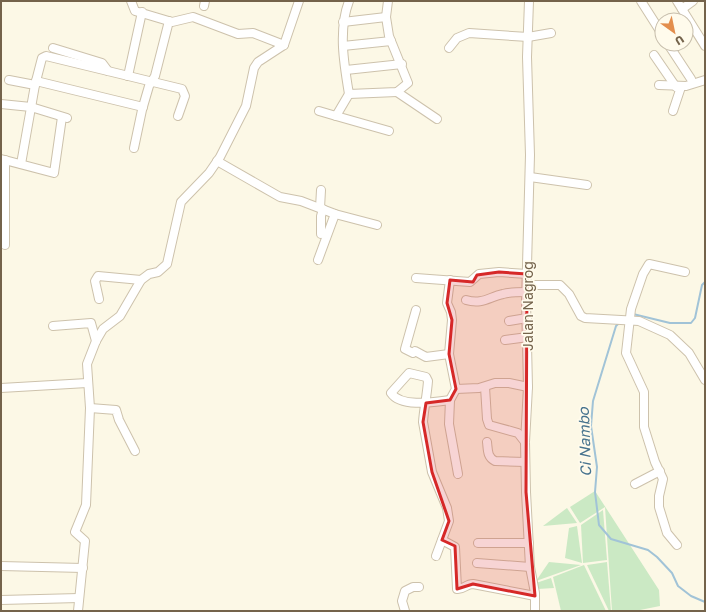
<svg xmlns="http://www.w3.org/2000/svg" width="706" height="612" viewBox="0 0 706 612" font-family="'Golos Text',sans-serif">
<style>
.green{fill:#cbe9c4}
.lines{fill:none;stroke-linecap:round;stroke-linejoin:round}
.stream{stroke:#a1c3d7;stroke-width:2}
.minor-casing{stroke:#cdc2ac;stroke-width:10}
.minor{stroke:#fff;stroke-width:8}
.marked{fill:#d62828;fill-opacity:0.2;stroke:#d62828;stroke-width:3;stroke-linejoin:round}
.labels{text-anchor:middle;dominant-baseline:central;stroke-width:3.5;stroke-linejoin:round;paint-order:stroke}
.street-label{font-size:14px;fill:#74634b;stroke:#fffbec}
.water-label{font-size:15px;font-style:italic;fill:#48748e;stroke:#fffbec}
</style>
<rect width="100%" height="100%" fill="#fcf8e6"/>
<g class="green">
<path d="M 595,491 L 659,590 L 660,606 L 635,611 L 612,611 L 605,507 L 580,523 L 570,507 Z"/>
<path d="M 567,508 L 577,523 L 543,526 Z"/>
<path d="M 603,510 L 607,560 L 583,563 L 581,525 Z"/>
<path d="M 577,526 L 582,563 L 565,558 L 569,528 Z"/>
<path d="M 549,562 L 581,565 L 536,581 Z"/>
<path d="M 607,562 L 611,611 L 609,611 L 587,565 Z"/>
<path d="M 584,565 L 606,611 L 561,611 L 553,577 Z"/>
<path d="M 551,578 L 554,588 L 538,589 L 536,583 Z"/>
</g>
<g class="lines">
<g class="stream">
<path d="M 633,314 L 670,323 L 691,323 L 695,318 L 702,285 L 705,282"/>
<path d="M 619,323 L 616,326 L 593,401 L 591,426 L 597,467 L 595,492 L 599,525 L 611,539 L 648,550 L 657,557 L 672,573 L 678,586 L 691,596 L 705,602"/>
</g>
<defs>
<g id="minor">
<path d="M 131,1 L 135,11 L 172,22 L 193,17 L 238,34 L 253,33 L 284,45"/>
<path d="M 349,1 C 338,30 344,64 349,94 L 397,92 L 408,83 L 389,36 L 386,17 L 388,1"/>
<path d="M 529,1 L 527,57 L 530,155 L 526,302 L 528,387 L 525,442 L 526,492 L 530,567 L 535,593 L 535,611"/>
<path d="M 641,1 L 662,34"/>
<path d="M 677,1 L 705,46"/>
<path d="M 204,6 L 205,1"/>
<path d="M 682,9 L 693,1"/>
<path d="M 343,22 L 386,17"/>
<path d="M 668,44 L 691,79"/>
<path d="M 343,46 L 391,41"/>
<path d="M 53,48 L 102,63 L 108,71"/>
<path d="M 449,48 L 457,38 L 469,33 L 528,37 L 551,33"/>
<path d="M 654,55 L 676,87"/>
<path d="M 346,70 L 402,64"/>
<path d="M 128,76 L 142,12"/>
<path d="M 9,80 L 35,85"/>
<path d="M 36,81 L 143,107"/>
<path d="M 659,85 L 686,86 L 705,80"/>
<path d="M 397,92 L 437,119"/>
<path d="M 349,94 L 336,116 L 389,131"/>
<path d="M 1,104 L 31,107 L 67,118"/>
<path d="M 319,111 L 336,116"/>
<path d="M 673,111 L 681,87"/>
<path d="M 134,148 L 142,110 L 149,86 L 155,76 L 169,21"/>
<path d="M 1,159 L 54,173 L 62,117"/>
<path d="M 5,160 L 5,245"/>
<path d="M 217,161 L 280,197 L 301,201 L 335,214 L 377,225"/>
<path d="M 21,164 L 35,85 L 42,58 L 46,56 L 182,89 L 185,96 L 178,116"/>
<path d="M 530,177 L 587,185"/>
<path d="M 320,208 L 321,190"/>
<path d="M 321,234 L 321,216 L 323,209"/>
<path d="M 318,260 L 335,214"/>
<path d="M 416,278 L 470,282 L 479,274 L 499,272 L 527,274"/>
<path d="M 450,280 L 447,303 L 451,312 L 452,320 L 449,354 L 456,389 L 450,400 L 449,424 L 458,474"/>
<path d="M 527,285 L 560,285 L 569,294 L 581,316 L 585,318 L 639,321 L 670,335 L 689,353 L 705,380"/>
<path d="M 99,299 L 95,281 L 98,276 L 141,280"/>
<path d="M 466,300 C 482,305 489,297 503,294 C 511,292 519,292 526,292"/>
<path d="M 416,310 L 405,349 L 413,353 L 415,351 L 426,357 L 449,354"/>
<path d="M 509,321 L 527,318"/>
<path d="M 53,326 L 91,323 L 96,341"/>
<path d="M 505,340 L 528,337"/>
<path d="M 485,387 L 487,419 L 489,425 L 518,433 L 525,442"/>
<path d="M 1,388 L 87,383"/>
<path d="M 456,389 L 479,388 L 495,383 L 509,383 L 528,387"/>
<path d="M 90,408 L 116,410 L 119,420 L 135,451"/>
<path d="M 487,442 C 488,450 487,457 495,461 L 525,462"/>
<path d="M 635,484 L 660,471"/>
<path d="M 442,540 L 455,547 L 457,589 C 463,590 466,584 473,584 L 535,596"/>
<path d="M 478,543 L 529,543"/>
<path d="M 677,545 L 667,533 L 659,507 L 659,496 L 663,479 L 655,462 L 644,427 L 644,392 L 626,353 L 631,309 L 643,274 L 649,264 L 685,272"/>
<path d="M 436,556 L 449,521 L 447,508 L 432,472 L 423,422 C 424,408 427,395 428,381 L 426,377 L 409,373 L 391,393 C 401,408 435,402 450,400"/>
<path d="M 477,563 L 530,567"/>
<path d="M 1,566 L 83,568"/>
<path d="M 1,600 L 79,598"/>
<path d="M 78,611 L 85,541 L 75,532 L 86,505 L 90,408 L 87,364 L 96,341 L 103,329 L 120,316 L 141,280 L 149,274 L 158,272 L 167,264 L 181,202 L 209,173 L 220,157 L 246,106 L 254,68 L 258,62 L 284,45 L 299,1"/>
<path d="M 405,611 L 402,601 L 405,591 L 413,587 L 419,587"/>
</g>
</defs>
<use href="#minor" class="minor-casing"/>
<use href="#minor" class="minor"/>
</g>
<path class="marked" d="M 499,272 L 527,274 L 526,492 L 535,596 L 473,584 L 457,589 L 455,546 L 442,540 L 449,521 L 432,472 L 423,422 L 426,403 L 450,400 L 456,389 L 449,354 L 452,320 L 447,303 L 450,280 L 473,282 L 477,275 Z"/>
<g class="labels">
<g class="street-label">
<text transform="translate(527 306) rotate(-90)">Jalan Nagrog</text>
</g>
<g class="water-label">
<text transform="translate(584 442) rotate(-92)">Ci Nambo</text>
</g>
</g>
<rect width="706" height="612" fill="none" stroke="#74634b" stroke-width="4"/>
<g transform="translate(674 32) rotate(147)"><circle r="19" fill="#fffbec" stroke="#c7beac"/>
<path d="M0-3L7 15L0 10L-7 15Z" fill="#e38e4d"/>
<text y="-6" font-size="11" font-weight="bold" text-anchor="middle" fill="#74634b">U</text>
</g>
</svg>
